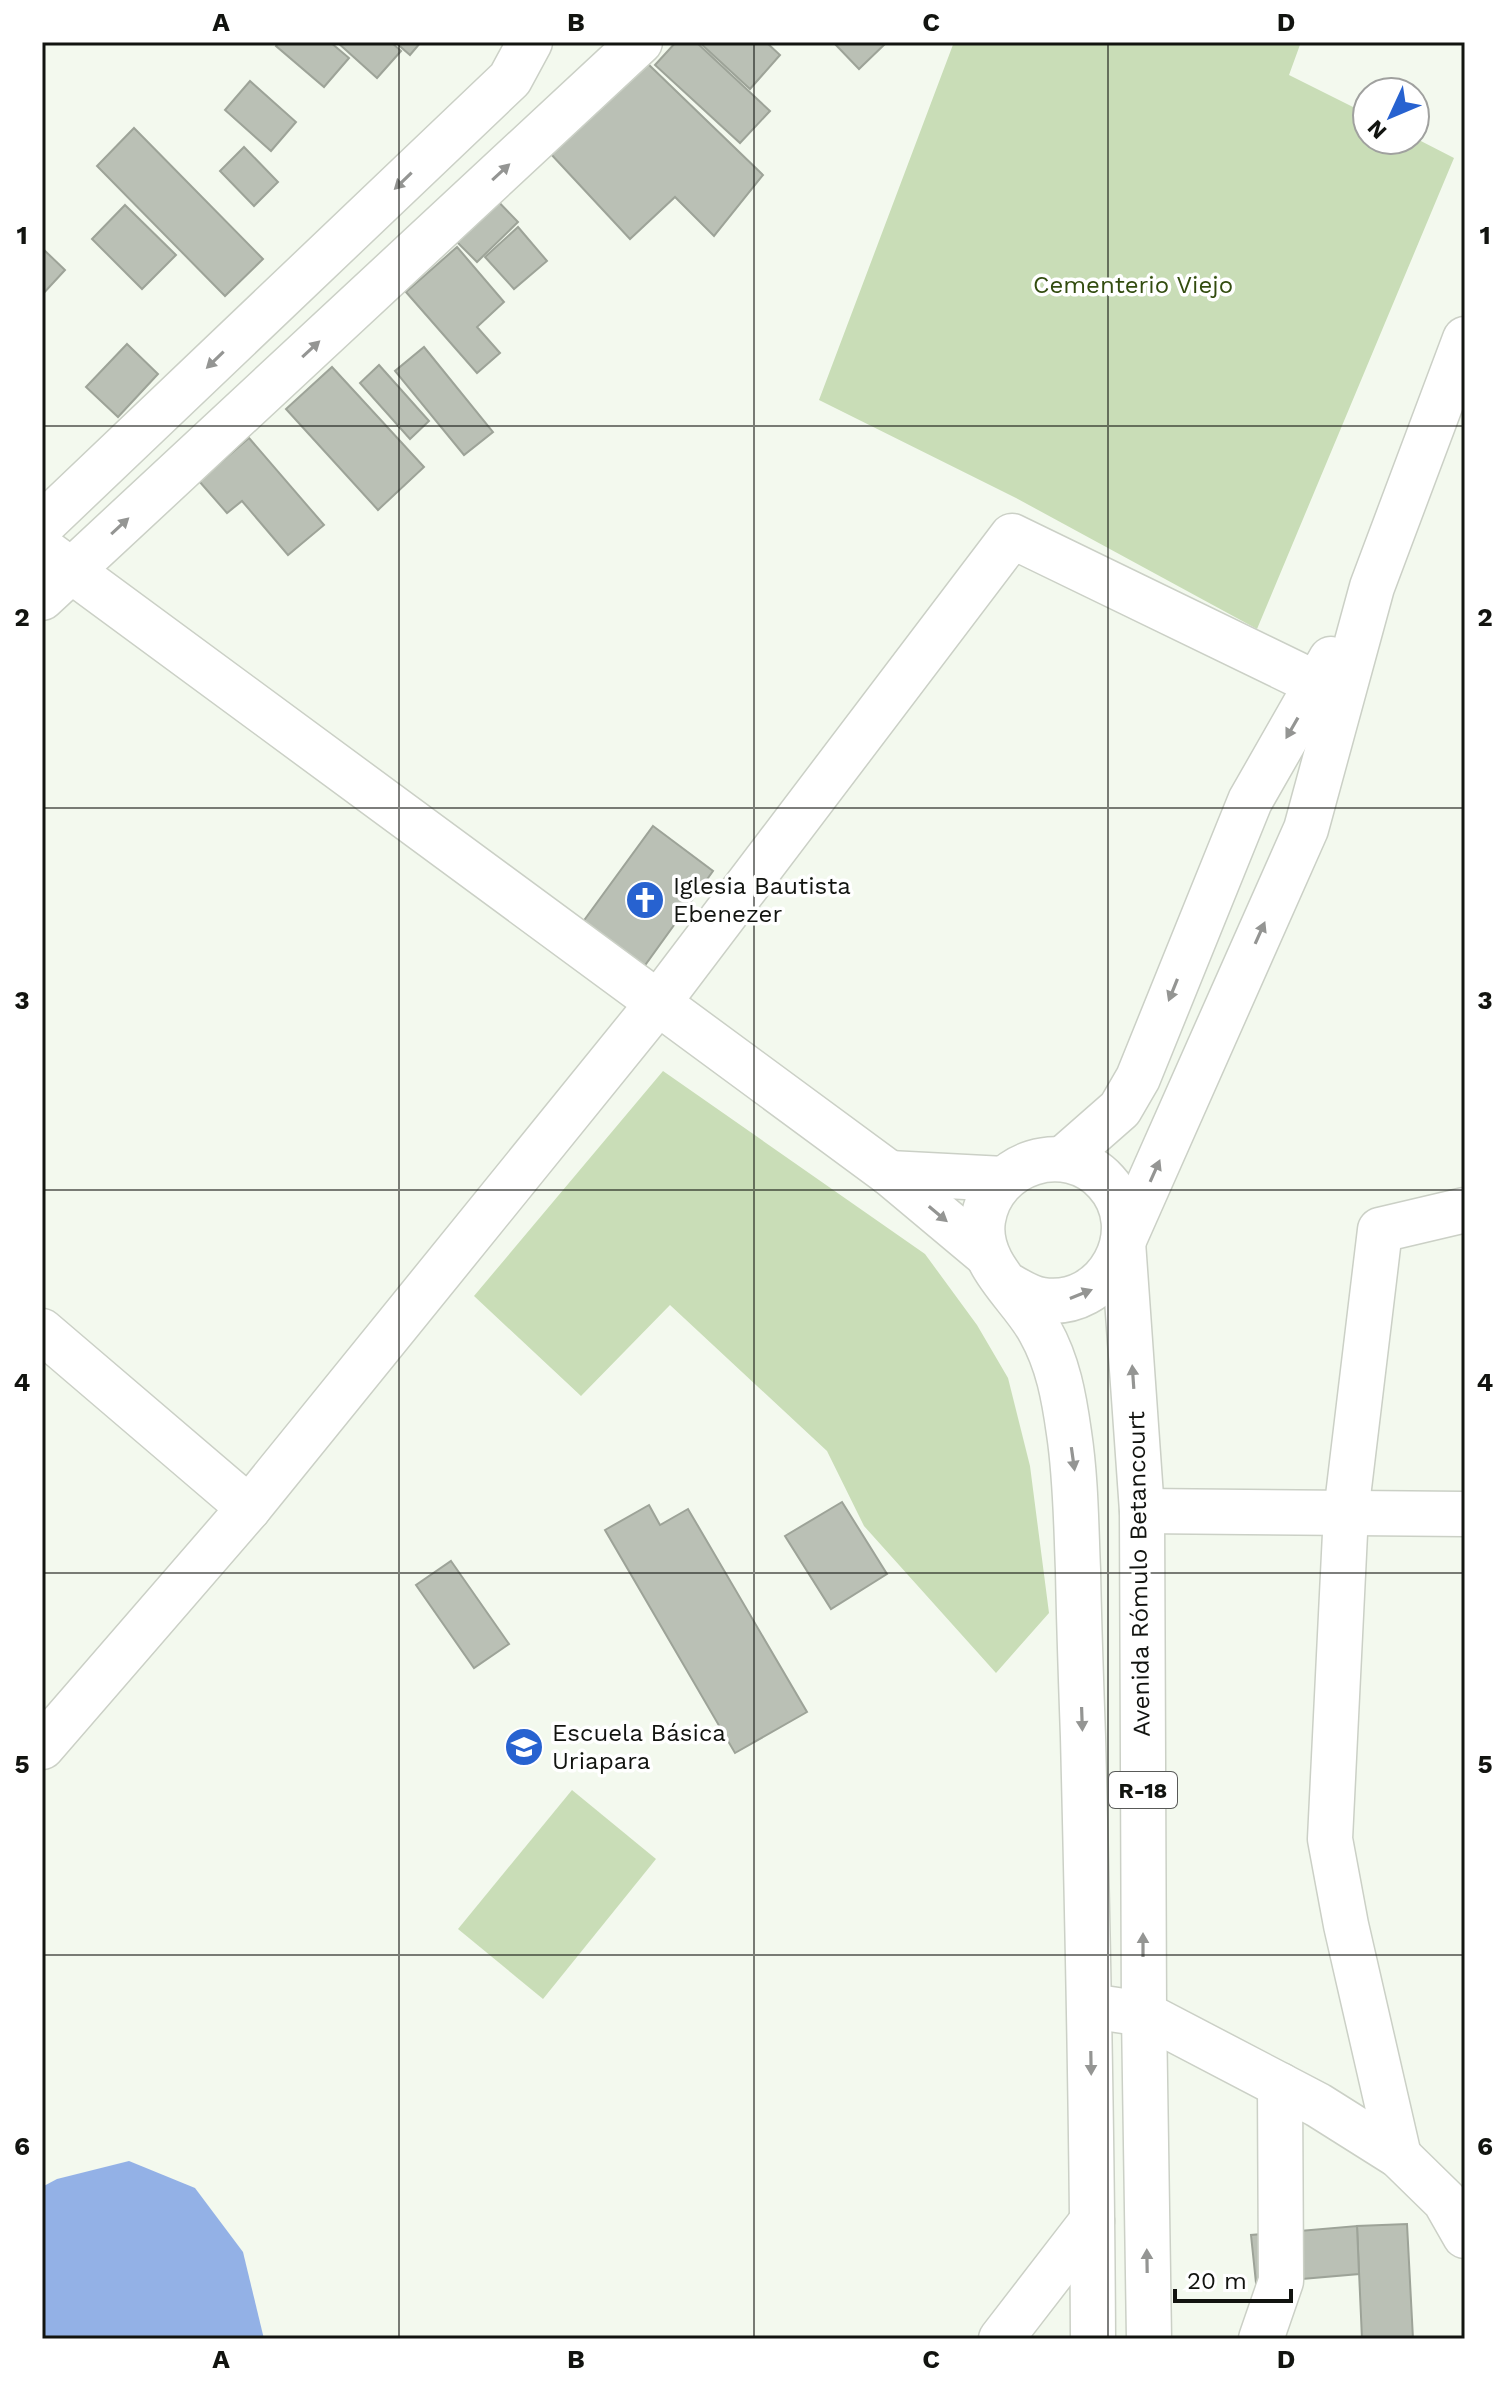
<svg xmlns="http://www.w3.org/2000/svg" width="1507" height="2381" viewBox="0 0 1507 2381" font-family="'Work Sans',sans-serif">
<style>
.green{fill:#c9ddb7}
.water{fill:#93b1e6}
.building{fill:#bac0b5;stroke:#9da398;stroke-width:2}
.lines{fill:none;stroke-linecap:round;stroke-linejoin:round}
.minor-casing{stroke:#cbd0c6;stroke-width:47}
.major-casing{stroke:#cbd0c6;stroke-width:47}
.minor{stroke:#fff;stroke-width:44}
.major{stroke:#fff;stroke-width:44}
.oneway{fill:#949593}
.grid{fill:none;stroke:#121410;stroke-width:2;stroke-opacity:0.55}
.labels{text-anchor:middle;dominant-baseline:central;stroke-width:7;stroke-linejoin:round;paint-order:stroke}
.shield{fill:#fff;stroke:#595a58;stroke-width:2}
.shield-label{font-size:22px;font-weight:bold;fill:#121410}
.park-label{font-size:24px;fill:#324c0f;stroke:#fff}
.poi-label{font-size:24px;fill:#121410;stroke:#fff;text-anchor:start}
.street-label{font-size:24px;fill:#121410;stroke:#fff}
.neatline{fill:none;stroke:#121410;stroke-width:3}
.grid-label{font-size:26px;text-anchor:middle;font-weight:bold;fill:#121410}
</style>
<rect width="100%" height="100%" fill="#f3f9ee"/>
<g class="green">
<path d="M 954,42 L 1301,42 L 1289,75 L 1367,114 L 1367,140 L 1415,138 L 1454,158 L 1257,629 L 1016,498 L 819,400 Z"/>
<path d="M 663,1071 L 925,1254 L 977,1325 L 1008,1378 L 1030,1466 L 1049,1613 L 996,1673 L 864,1526 L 827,1451 L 670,1305 L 581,1396 L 474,1296 Z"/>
<path d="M 572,1790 L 656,1859 L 543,1999 L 458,1929 Z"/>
</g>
<path class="water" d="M 129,2161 L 195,2188 L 243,2252 L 264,2339 L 42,2339 L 42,2187 L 57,2179 Z"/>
<g class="building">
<path d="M 279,42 L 330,42 L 349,58 L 324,87 L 276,46 Z"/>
<path d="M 337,42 L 391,42 L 401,51 L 377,78 Z"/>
<path d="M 395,42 L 421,42 L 410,55 Z"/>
<path d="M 676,42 L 696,42 L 770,111 L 740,143 L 655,65 Z"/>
<path d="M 699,42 L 766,42 L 780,55 L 750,89 Z"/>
<path d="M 833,42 L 887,42 L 859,69 Z"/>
<path d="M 646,62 L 763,175 L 714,236 L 675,197 L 630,239 L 549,152 Z"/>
<path d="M 250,81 L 296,122 L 271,151 L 225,110 Z"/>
<path d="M 134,128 L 263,259 L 225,296 L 97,166 Z"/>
<path d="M 244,147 L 278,182 L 254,206 L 220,171 Z"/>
<path d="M 489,192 L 518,222 L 477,262 L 448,233 Z"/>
<path d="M 125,205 L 176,255 L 142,289 L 92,239 Z"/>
<path d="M 518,227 L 547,261 L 514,289 L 485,257 Z"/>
<path d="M 457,247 L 504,302 L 477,327 L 500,353 L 477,373 L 406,292 Z"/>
<path d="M 42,248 L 65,270 L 42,295 Z"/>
<path d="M 127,344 L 158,374 L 118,417 L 86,387 Z"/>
<path d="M 424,347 L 493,432 L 464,455 L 395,371 Z"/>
<path d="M 379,365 L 429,421 L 410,439 L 360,383 Z"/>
<path d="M 332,367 L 424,467 L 378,510 L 286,409 Z"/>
<path d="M 249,438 L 324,525 L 288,555 L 242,501 L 227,513 L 199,481 Z"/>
<path d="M 653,826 L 713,871 L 638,975 L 577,930 Z"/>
<path d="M 842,1502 L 887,1574 L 831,1609 L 785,1536 Z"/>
<path d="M 649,1505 L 660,1525 L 688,1509 L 807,1712 L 735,1753 L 605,1530 Z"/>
<path d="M 451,1561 L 509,1644 L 474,1668 L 416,1585 Z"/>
<path d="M 1407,2224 L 1413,2339 L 1362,2339 L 1357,2226 Z"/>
<path d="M 1357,2226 L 1359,2274 L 1256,2283 L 1251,2235 Z"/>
</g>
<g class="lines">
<defs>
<g id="minor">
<path d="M 42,525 L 510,79 L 530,42"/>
<path d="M 42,549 L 889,1173 L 987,1255"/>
<path d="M 42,598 L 640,42"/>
<path d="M 1063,1159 L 1120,1109 L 1138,1078 L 1250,801 L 1331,659"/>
<path d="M 889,1173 L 1004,1179"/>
<path d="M 1123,1242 L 1306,829 L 1372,587 L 1465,339"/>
<path d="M 42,1331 L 249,1508"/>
<path d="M 1142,1511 L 1465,1514"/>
<path d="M 42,1747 L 249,1508 L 658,1003 L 1012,536 L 1317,684"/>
<path d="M 1090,2006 L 1144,2014 L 1318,2105 L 1399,2156 L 1445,2201 L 1465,2236"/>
<path d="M 1399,2156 L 1346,1925 L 1330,1839 L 1346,1513 L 1380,1230 L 1465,1210"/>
<path d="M 1001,2339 L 1092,2221"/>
<path d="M 1261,2339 L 1281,2281 L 1280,2085"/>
</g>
<g id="major">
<path d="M 1123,1242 L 1142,1511 L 1144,2014 L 1149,2339"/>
<path d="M 1008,1285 C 1019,1291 1029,1298 1042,1300 C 1107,1310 1150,1230 1106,1182 C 1066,1138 992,1162 983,1220 C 976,1265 1021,1295 1040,1331 C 1058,1363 1064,1397 1069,1433 C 1076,1479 1076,1524 1078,1570 C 1079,1626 1081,1681 1083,1737 C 1088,1938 1092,2138 1093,2339"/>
</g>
</defs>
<use href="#minor" class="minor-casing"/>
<use href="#major" class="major-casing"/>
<use href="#minor" class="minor"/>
<use href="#major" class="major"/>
</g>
<defs><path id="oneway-solid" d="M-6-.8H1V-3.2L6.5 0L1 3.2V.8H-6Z" transform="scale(2)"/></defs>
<g class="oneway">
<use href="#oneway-solid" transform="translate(501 172) rotate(-43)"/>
<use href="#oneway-solid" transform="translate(403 181) rotate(136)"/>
<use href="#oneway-solid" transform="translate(311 349) rotate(-43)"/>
<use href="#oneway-solid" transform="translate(215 360) rotate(136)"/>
<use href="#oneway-solid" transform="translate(120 526) rotate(-43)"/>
<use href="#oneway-solid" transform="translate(1292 728) rotate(120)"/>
<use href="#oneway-solid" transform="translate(1260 933) rotate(-66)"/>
<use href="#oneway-solid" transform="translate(1173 990) rotate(112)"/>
<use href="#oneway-solid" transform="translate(1155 1171) rotate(-66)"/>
<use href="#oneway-solid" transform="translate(938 1214) rotate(40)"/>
<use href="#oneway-solid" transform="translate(1081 1294) rotate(-22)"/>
<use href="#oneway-solid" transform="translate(1133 1377) rotate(-94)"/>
<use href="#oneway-solid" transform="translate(1073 1459) rotate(82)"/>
<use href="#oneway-solid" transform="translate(1082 1719) rotate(88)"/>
<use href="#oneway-solid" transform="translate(1143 1945) rotate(-90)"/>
<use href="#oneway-solid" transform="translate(1091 2063) rotate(89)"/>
<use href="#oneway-solid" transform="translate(1147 2261) rotate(-91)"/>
</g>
<path class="grid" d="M 399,42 L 399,2339M 754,42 L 754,2339M 1108,42 L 1108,2339M 42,426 L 1465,426M 42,808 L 1465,808M 42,1190 L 1465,1190M 42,1573 L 1465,1573M 42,1955 L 1465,1955"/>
<defs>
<symbol id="church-disc" viewBox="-11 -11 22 22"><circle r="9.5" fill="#2762d0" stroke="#fff"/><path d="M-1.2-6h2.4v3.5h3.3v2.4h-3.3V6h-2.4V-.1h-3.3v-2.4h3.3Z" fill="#fff"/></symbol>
<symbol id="school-disc" viewBox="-11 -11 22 22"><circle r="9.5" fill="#2762d0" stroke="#fff"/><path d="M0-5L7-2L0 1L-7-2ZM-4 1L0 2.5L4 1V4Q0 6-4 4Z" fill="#fff"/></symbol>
</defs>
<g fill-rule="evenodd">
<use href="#church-disc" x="623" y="878" width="44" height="44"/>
<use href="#school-disc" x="502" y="1725" width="44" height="44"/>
</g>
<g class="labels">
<rect class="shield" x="1109" y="1772" width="68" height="36" rx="6"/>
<g class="shield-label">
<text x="1143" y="1790">R-18</text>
</g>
<g class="park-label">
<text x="1133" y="285">Cementerio Viejo</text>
</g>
<g class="poi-label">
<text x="673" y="886">Iglesia Bautista<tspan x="673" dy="28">Ebenezer</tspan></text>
<text x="552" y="1733">Escuela Básica<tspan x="552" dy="28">Uriapara</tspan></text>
</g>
<g class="street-label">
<text transform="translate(1139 1574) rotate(-91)">Avenida Rómulo Betancourt</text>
</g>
</g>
<rect width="1507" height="2381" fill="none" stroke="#ffffff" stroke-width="88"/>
<g transform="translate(1391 116) rotate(226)"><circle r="38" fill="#ffffff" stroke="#a0a19f" stroke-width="2"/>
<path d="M0-6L14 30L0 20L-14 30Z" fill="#2762d0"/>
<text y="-12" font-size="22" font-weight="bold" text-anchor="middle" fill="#121410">N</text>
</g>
<path d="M1175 2289v12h116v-12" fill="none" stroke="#121410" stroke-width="4"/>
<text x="1187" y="2289" font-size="24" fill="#121410" stroke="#ffffff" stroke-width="6" paint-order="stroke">20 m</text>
<rect x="44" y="44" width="1419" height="2293" class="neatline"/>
<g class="grid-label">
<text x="221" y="31">A</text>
<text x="576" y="31">B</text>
<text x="931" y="31">C</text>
<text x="1286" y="31">D</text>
<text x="22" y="244">1</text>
<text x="1485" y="244">1</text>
<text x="22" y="626">2</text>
<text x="1485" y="626">2</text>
<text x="22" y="1009">3</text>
<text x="1485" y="1009">3</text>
<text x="22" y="1391">4</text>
<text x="1485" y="1391">4</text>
<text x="22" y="1773">5</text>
<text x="1485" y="1773">5</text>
<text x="22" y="2155">6</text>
<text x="1485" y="2155">6</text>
<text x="221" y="2368">A</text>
<text x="576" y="2368">B</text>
<text x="931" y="2368">C</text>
<text x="1286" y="2368">D</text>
</g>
</svg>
